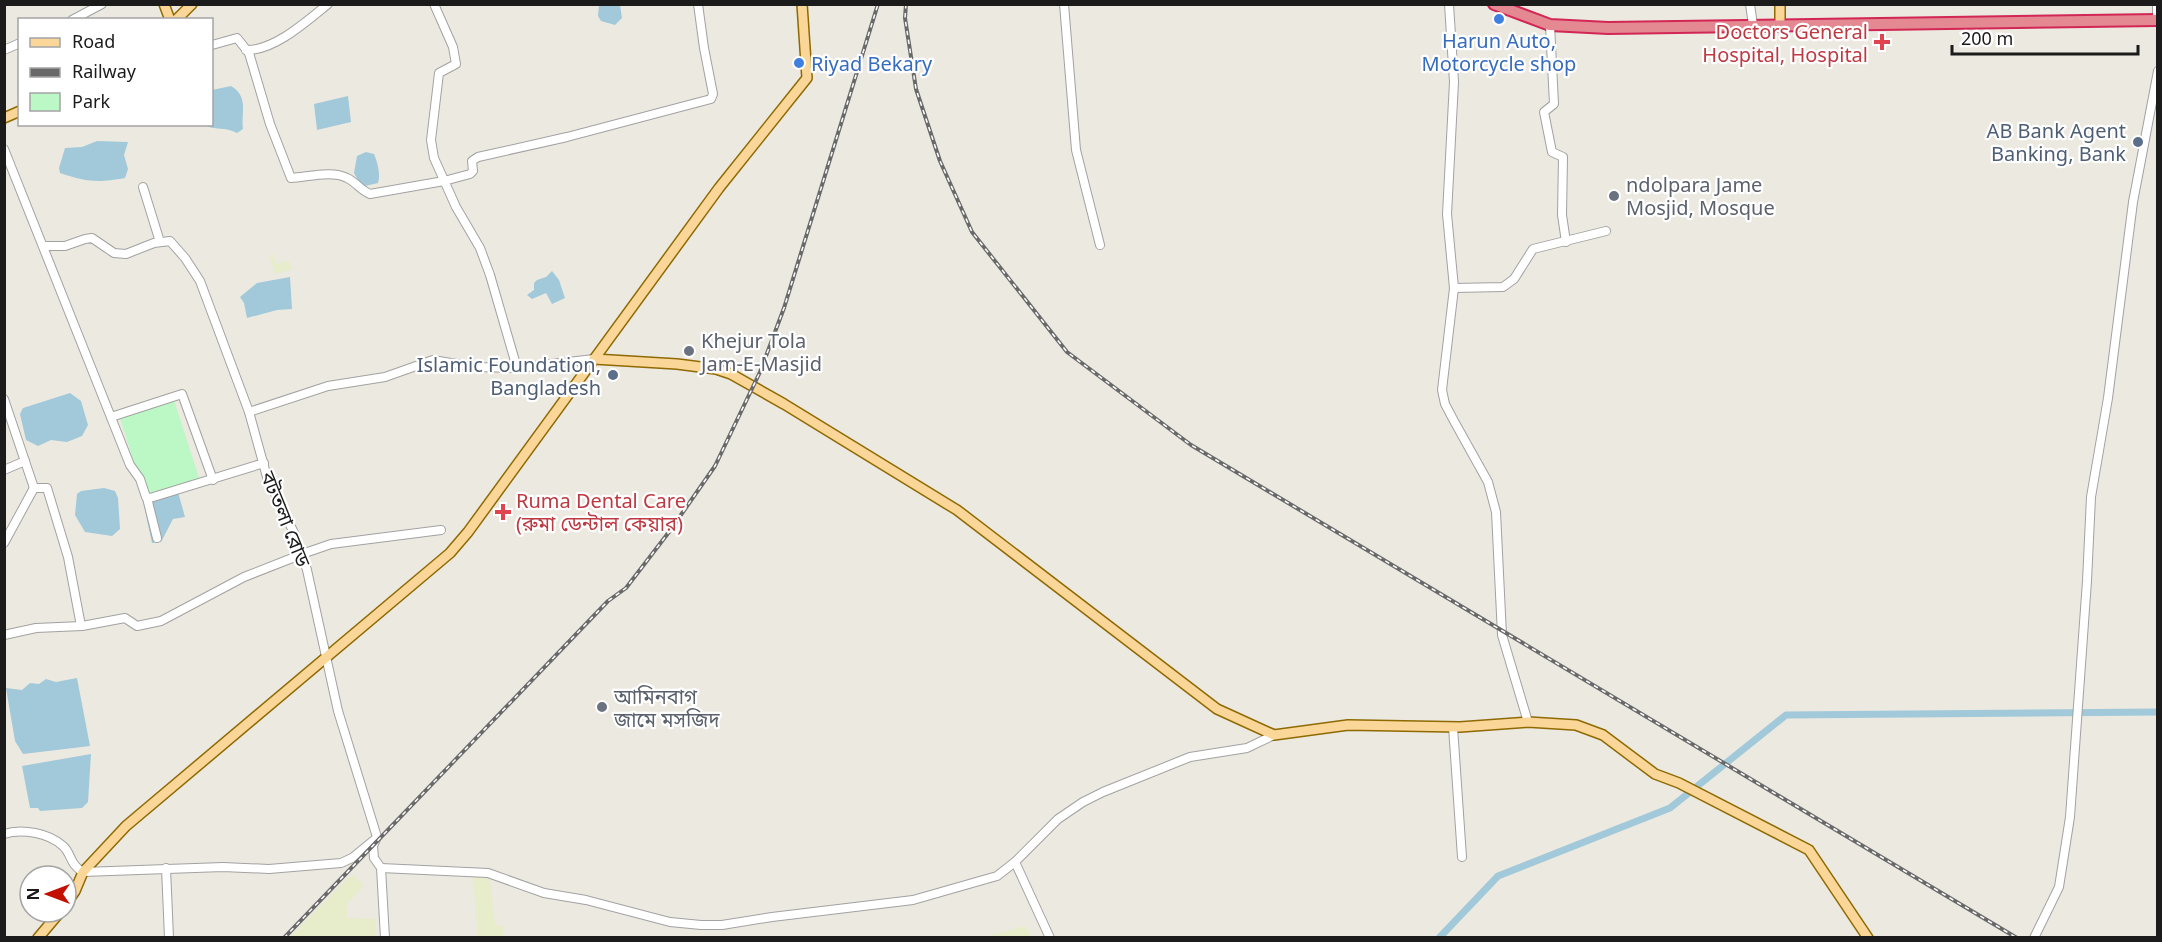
<svg xmlns="http://www.w3.org/2000/svg" width="2162" height="942" viewBox="0 0 2162 942" font-family="'Noto Sans','Noto Sans Bengali',sans-serif">
<style>
.farmland{fill:#e7eccb}
.park{fill:#bcf8c5}
.water{fill:#a1c9da}
.lines{fill:none;stroke-linecap:round;stroke-linejoin:round}
.canal{stroke:#a1c9da;stroke-width:7}
.minor-casing{stroke:#a2a2a2;stroke-width:10}
.major-casing{stroke:#8f6a02;stroke-width:12}
.highway-casing{stroke:#d22655;stroke-width:14}
.minor{stroke:#fff;stroke-width:8}
.major{stroke:#fad698;stroke-width:9}
.highway{stroke:#e48892;stroke-width:10}
.rail-casing{stroke:#696969;stroke-width:4}
.rail{stroke:#fff;stroke-width:1.5;stroke-dasharray:4.5;stroke-linecap:butt}
.shop-dot{fill:#3f7fe0;stroke:#fff;stroke-width:2}
.health-dot{fill:#e0444e;stroke:#fff;stroke-width:2}
.service-dot{fill:#5c6f8a;stroke:#fff;stroke-width:2}
.worship-dot{fill:#6b7280;stroke:#fff;stroke-width:2}
.labels{text-anchor:middle;dominant-baseline:central;stroke-width:4.5;stroke-linejoin:round;paint-order:stroke}
.health-label{font-size:20px;fill:#be3a42;stroke:#fff;text-anchor:end}
.shop-label{font-size:20px;fill:#366cbe;stroke:#fff}
.service-label{font-size:20px;fill:#4e5e75;stroke:#fff;text-anchor:end}
.worship-label{font-size:20px;fill:#5b616d;stroke:#fff;text-anchor:start}
.street-label{font-size:20px;fill:#1b1b1b;stroke:#fff}
</style>
<rect width="100%" height="100%" fill="#ece9e0"/>
<g class="farmland">
<path d="M 273,254 L 276,264 L 289,261 L 292,269 L 275,274 L 269,256 Z"/>
<path d="M 354,875 L 364,885 L 347,904 L 347,918 L 376,919 L 376,937 L 289,938 L 348,878 Z"/>
<path d="M 473,877 L 490,879 L 495,925 L 503,926 L 503,937 L 478,937 Z"/>
<path d="M 1026,926 L 1031,937 L 984,937 Z"/>
</g>
<path class="park" d="M 174,400 L 201,484 L 146,501 L 120,418 Z"/>
<g class="water">
<path d="M 599,5 L 620,5 L 622,18 L 615,25 L 601,21 L 598,16 Z"/>
<path d="M 231,86 C 249,97 241,112 243,129 L 237,133 C 225,126 215,131 204,125 L 212,124 L 212,90 Z"/>
<path d="M 348,96 L 351,122 L 317,130 L 314,104 Z"/>
<path d="M 97,141 L 128,142 L 124,155 L 128,169 L 125,178 C 97,183 87,182 60,173 L 59,168 L 65,148 L 82,147 Z"/>
<path d="M 366,152 L 374,154 C 377,161 381,175 378,183 L 365,186 L 360,184 L 354,173 L 357,156 Z"/>
<path d="M 552,271 L 559,280 L 565,298 L 552,304 L 546,293 L 532,299 L 527,295 L 534,290 L 534,283 L 537,280 L 546,277 Z"/>
<path d="M 290,277 L 292,309 L 277,310 L 247,318 L 244,303 L 240,297 L 257,283 Z"/>
<path d="M 70,393 L 81,401 L 88,425 L 82,436 L 67,442 L 51,440 L 38,446 L 26,440 L 20,414 L 23,408 Z"/>
<path d="M 104,488 L 115,491 L 118,498 L 120,529 L 112,536 L 85,532 L 75,515 L 77,494 L 81,491 Z"/>
<path d="M 178,492 L 185,517 L 173,519 L 161,542 L 152,543 L 143,501 Z"/>
<path d="M 77,678 L 90,746 L 23,754 L 15,741 L 6,688 L 22,690 L 30,683 L 39,684 L 46,679 L 56,682 Z"/>
<path d="M 91,754 L 88,802 L 82,808 L 40,811 L 38,808 L 30,808 L 22,766 Z"/>
</g>
<g class="lines">
<path class="canal" d="M 1439,938 L 1498,876 L 1670,808 L 1786,715 L 2158,712"/>
<defs>
<g id="minor">
<path d="M 434,4 L 453,47 L 456,64 L 439,73 L 431,140 L 434,158 L 456,207 L 480,248 L 490,275 L 517,368"/>
<path d="M 1064,4 L 1076,150 L 1100,245"/>
<path d="M 1449,4 L 1454,82 L 1447,214 L 1454,288 L 1442,390 L 1445,404 L 1454,421 L 1488,482 L 1496,512 L 1502,635 L 1528,722"/>
<path d="M 1750,4 L 1753,25"/>
<path d="M 2157,4 L 2157,20"/>
<path d="M 72,20 L 102,4"/>
<path d="M 1550,25 L 1554,104 L 1544,112 L 1552,152 L 1563,157 L 1562,215 L 1566,242"/>
<path d="M 212,45 L 237,38 L 249,53 L 270,124 L 291,178 C 308,177 332,170 347,178 C 356,182 360,190 370,194 L 444,181 L 470,174 L 473,171 L 472,161 L 478,157 L 567,137 L 711,99 L 713,94 L 704,48 L 698,4"/>
<path d="M 4,50 L 20,43"/>
<path d="M 246,50 C 274,51 307,21 328,4"/>
<path d="M 4,149 L 130,465 L 140,479 L 146,497 L 150,498 L 264,463"/>
<path d="M 143,187 L 160,242"/>
<path d="M 45,246 L 65,246 L 85,239 L 92,238 L 114,253 L 126,254 L 154,243 L 170,241 L 185,258 L 200,281 L 249,412 L 267,477 L 295,535 L 300,555 L 302,554 L 307,570 L 338,711 L 377,837 L 373,846 L 374,858 L 381,868 L 385,938"/>
<path d="M 1454,288 L 1503,287 L 1514,279 L 1533,249 L 1606,231"/>
<path d="M 4,399 L 34,488 L 47,488 L 68,557 L 81,626"/>
<path d="M 249,412 L 328,386 L 385,377 L 433,360 L 474,367 L 517,368 L 594,359"/>
<path d="M 111,417 L 182,394 L 213,480"/>
<path d="M 4,470 L 25,461"/>
<path d="M 147,498 L 157,538"/>
<path d="M 4,543 L 34,488"/>
<path d="M 302,554 L 331,544 L 441,530"/>
<path d="M 4,635 L 36,628 L 82,626 L 125,618 L 137,626 L 161,621 L 244,577 L 300,555"/>
<path d="M 1453,727 L 1462,857"/>
<path d="M 4,834 C 22,828 49,833 63,846 C 72,854 69,864 83,872 L 223,867 L 269,869 L 341,863 L 352,858 L 374,840"/>
<path d="M 1015,862 L 1050,938"/>
<path d="M 166,868 L 169,938"/>
<path d="M 381,868 L 488,873 L 544,893 L 586,900 L 670,922 L 701,925 L 722,925 L 772,917 L 913,900 L 997,876 L 1015,862 L 1058,819 L 1083,802 L 1103,792 L 1190,757 L 1247,748 L 1274,735"/>
<path d="M 2034,938 L 2059,887 L 2070,817 L 2087,581 L 2091,497 L 2108,398 L 2133,202 L 2158,71"/>
</g>
<g id="major">
<path d="M 164,4 L 170,20"/>
<path d="M 176,20 L 192,4"/>
<path d="M 1780,24 L 1780,4"/>
<path d="M 4,118 L 20,111"/>
<path d="M 594,359 L 677,364 L 716,369 L 731,374 L 784,404 L 957,510 L 1217,709 L 1274,735 L 1348,725 L 1460,727 L 1528,722 L 1576,725 L 1603,735 L 1655,774 L 1679,783 L 1809,850 L 1868,938"/>
<path d="M 66,904 L 75,891 L 83,872 L 126,826 L 450,553 L 468,532 L 719,188 L 807,78 L 802,4"/>
<path d="M 38,938 L 60,912"/>
</g>
<path id="highway" d="M 1494,4 L 1550,25 L 1608,28 L 2158,20"/>
</defs>
<use href="#minor" class="minor-casing"/>
<use href="#major" class="major-casing"/>
<use href="#highway" class="highway-casing"/>
<use href="#minor" class="minor"/>
<use href="#major" class="major"/>
<use href="#highway" class="highway"/>
<defs>
<g id="rail">
<path d="M 906,4 L 905,18 L 916,89 L 940,161 L 972,232 L 1067,352 L 1191,445 L 2017,938"/>
<path d="M 284,938 L 608,601 L 626,588 L 669,532 L 715,466 L 760,372 L 784,308 L 878,4"/>
</g>
</defs>
<use href="#rail" class="rail-casing"/>
<use href="#rail" class="rail"/>
</g>
<g class="shop-dot">
<circle cx="1499" cy="19" r="6"/>
<circle cx="799" cy="63" r="6"/>
</g>
<g class="health-dot">
<path d="M1879 33h6v6h6v6h-6v6h-6v-6h-6v-6h6z"/>
<path d="M500 503h6v6h6v6h-6v6h-6v-6h-6v-6h6z"/>
</g>
<g class="service-dot">
<circle cx="2138" cy="142" r="6"/>
<circle cx="613" cy="375" r="6"/>
</g>
<g class="worship-dot">
<circle cx="1614" cy="196" r="6"/>
<circle cx="689" cy="351" r="6"/>
<circle cx="602" cy="707" r="6"/>
</g>
<g class="labels">
<g class="health-label">
<text x="1868" y="31">Doctors General<tspan x="1868" dy="23">Hospital, Hospital</tspan></text>
<text x="516" y="500" text-anchor="start">Ruma Dental Care<tspan x="516" dy="23">(রুমা ডেন্টাল কেয়ার)</tspan></text>
</g>
<g class="shop-label">
<text x="1499" y="40">Harun Auto,<tspan x="1499" dy="23">Motorcycle shop</tspan></text>
<text x="811" y="63" text-anchor="start">Riyad Bekary</text>
</g>
<g class="service-label">
<text x="2126" y="130">AB Bank Agent<tspan x="2126" dy="23">Banking, Bank</tspan></text>
<text x="601" y="364">Islamic Foundation,<tspan x="601" dy="23">Bangladesh</tspan></text>
</g>
<g class="worship-label">
<text x="1626" y="184">ndolpara Jame<tspan x="1626" dy="23">Mosjid, Mosque</tspan></text>
<text x="701" y="340">Khejur Tola<tspan x="701" dy="23">Jam-E-Masjid</tspan></text>
<text x="614" y="696">আমিনবাগ<tspan x="614" dy="23">জামে মসজিদ</tspan></text>
</g>
<g class="street-label">
<text transform="translate(286 519) rotate(68)">বটতলা রোড</text>
</g>
</g>
<rect width="2162" height="942" fill="none" stroke="#1b1b1b" stroke-width="12"/>
<rect x="18" y="18" width="195" height="108" fill="#ffffff" stroke="#a4a4a4" stroke-width="1.5"/>
<rect x="30" y="38" width="30" height="9" fill="#fad698" stroke="#a4a4a4" stroke-width="1.5"/>
<text x="72" y="48" font-size="18" fill="#1b1b1b">Road</text>
<rect x="30" y="68" width="30" height="9" fill="#696969" stroke="#a4a4a4" stroke-width="1.5"/>
<text x="72" y="78" font-size="18" fill="#1b1b1b">Railway</text>
<rect x="30" y="93" width="30" height="18" fill="#bcf8c5" stroke="#a4a4a4" stroke-width="1.5"/>
<text x="72" y="108" font-size="18" fill="#1b1b1b">Park</text>
<g transform="translate(48 894) rotate(270)"><circle r="28" fill="#ffffff" stroke="#a4a4a4" stroke-width="1.5"/>
<path d="M0-4.5L10 22L0 15L-10 22Z" fill="#c21103"/>
<text y="-9" font-size="16" font-weight="bold" text-anchor="middle" fill="#1b1b1b">N</text>
</g>
<path d="M1952 45v9h186v-9" fill="none" stroke="#1b1b1b" stroke-width="3"/>
<text x="1961" y="45" font-size="18" fill="#1b1b1b" stroke="#ffffff" stroke-width="4.5" paint-order="stroke">200 m</text>
</svg>
